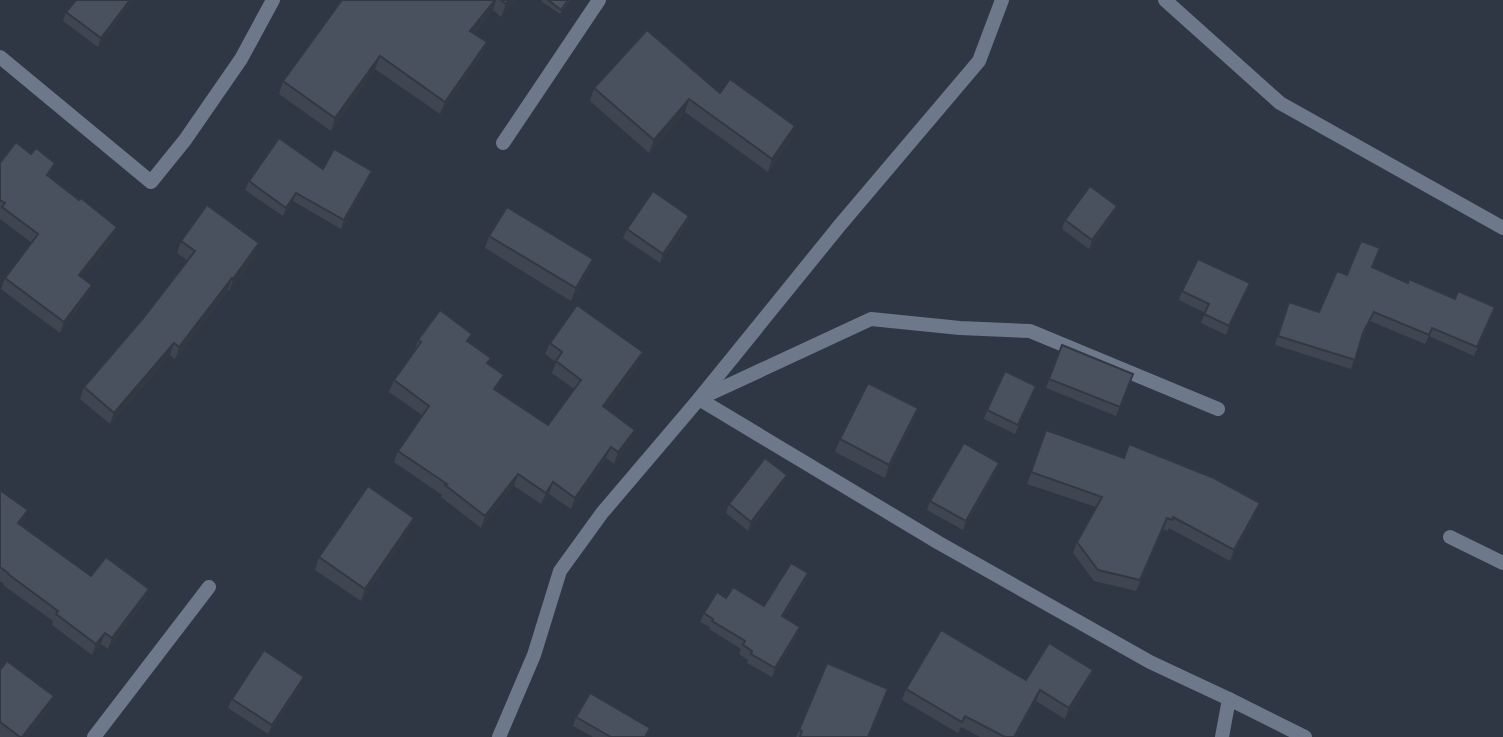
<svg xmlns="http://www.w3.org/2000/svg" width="1503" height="737" viewBox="0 0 1503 737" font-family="'Space Grotesk',sans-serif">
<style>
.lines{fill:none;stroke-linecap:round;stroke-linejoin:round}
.street{stroke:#6d788b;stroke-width:14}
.wall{fill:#3f4652}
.shaded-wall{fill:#333942}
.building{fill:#49515f;stroke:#333942;stroke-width:2}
</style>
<rect width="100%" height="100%" fill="#2f3744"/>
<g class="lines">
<g class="street">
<path d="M 1165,0 L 1280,103 L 1503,228"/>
<path d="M 0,57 L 151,182 L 185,140 L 241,59 L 273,0"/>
<path d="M 503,143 L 599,0"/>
<path d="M 703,397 L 871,319 L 960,328 L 1030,331 L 1218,409"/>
<path d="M 699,399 L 939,543 L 1150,662 L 1229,699 L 1305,737"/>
<path d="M 1450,537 L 1503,563"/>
<path d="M 94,737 L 209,587"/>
<path d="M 499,737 L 534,655 L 560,571 L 602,513 L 699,399 L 840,225 L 979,61 L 1002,0"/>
<path d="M 1222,737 L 1229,699"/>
</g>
</g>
<g class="wall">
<path d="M 76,0 L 133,0 L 98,47 L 63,21 L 66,12 Z"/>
<path d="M 342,0 L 515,0 L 501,17 L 493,10 L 474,33 L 487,42 L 482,55 L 440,114 L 375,69 L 331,131 L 279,94 L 283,81 Z"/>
<path d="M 542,0 L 570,0 L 560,14 L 541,1 Z"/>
<path d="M 594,88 L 720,93 L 791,139 L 768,172 L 685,112 L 649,153 L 590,101 Z"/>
<path d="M 0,163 L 51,175 L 50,177 L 117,227 L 113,238 L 82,277 L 92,285 L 87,296 L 60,333 L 1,289 L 5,278 L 32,243 L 0,219 Z"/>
<path d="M 323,169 L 369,180 L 341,229 L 293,201 L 283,216 L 245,190 L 249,181 Z"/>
<path d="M 1114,215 L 1089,249 L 1062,229 L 1065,220 Z"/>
<path d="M 689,216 L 686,225 L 660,263 L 623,238 L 627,229 Z"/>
<path d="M 489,236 L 593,259 L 588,272 L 571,301 L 485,248 Z"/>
<path d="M 181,241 L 255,255 L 229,291 L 228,290 L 175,359 L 170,355 L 110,424 L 80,399 L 84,387 L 144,317 L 187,260 L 177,253 Z"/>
<path d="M 1372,267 L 1408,283 L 1455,299 L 1495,307 L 1474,356 L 1429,336 L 1425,344 L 1370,321 L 1361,340 L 1351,369 L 1275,345 L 1285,311 L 1319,312 L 1347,275 Z"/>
<path d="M 1250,283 L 1226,335 L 1201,323 L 1205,313 L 1179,300 L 1182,291 Z"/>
<path d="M 418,340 L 469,343 L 488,364 L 499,387 L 497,391 L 548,425 L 574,389 L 552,373 L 556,362 L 545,354 L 550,343 L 638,364 L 606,408 L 631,441 L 614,464 L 606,458 L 571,509 L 549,494 L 541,504 L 514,486 L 481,528 L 441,497 L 442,495 L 394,462 L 398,451 L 422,415 L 389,392 L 394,380 L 414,352 Z"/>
<path d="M 1062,345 L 1133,374 L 1116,416 L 1046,388 Z"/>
<path d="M 1033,394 L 1015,434 L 984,419 L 987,410 Z"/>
<path d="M 918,408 L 913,421 L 885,478 L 835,452 L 840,439 Z"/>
<path d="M 1046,430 L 1255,515 L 1230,561 L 1169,528 L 1168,531 L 1163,529 L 1136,591 L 1094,581 L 1073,553 L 1077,542 L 1096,507 L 1027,484 Z"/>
<path d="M 999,463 L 996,472 L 963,530 L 927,510 L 930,501 Z"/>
<path d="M 784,484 L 748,531 L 726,513 L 729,504 Z"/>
<path d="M 0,490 L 24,522 L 21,525 L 91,576 L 149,589 L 144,601 L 108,649 L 101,644 L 92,655 L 52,625 L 53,621 L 3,585 L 4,584 L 0,581 Z"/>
<path d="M 409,531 L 361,601 L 315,570 L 319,557 Z"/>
<path d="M 808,573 L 805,582 L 783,617 L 800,627 L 797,636 L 772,677 L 747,663 L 748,660 L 739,654 L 741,649 L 709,629 L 710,627 L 700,622 L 704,613 L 764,606 Z"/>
<path d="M 0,670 L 49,709 L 27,737 L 0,737 Z"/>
<path d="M 1093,670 L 1089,681 L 1065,719 L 1036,701 L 1016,737 L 980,737 L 961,727 L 958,733 L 902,700 L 906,689 L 1026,680 Z"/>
<path d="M 301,686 L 268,734 L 228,708 L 232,699 Z"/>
<path d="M 888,689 L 869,737 L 796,737 L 799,730 Z"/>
<path d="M 576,717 L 647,737 L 593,737 L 573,726 Z"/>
</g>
<g class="shaded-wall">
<path d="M 130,0 L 133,0 L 98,47 L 101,38 Z"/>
<path d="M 495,0 L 496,0 L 493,10 L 465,43 L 470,31 Z"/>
<path d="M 509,0 L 515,0 L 501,17 L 506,4 Z"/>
<path d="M 487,42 L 482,55 L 440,114 L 445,102 Z"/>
<path d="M 380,56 L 375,69 L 331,131 L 335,118 Z"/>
<path d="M 689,99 L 685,112 L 649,153 L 654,140 Z"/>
<path d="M 795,126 L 791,139 L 768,172 L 772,159 Z"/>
<path d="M 55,163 L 51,175 L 43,186 L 47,175 Z"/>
<path d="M 372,171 L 369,180 L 341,229 L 344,220 Z"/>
<path d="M 296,193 L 293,201 L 283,216 L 286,208 Z"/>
<path d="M 1117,206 L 1114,215 L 1089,249 L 1092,240 Z"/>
<path d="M 689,216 L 686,225 L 660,263 L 663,254 Z"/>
<path d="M 117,227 L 113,238 L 75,286 L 79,275 Z"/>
<path d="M 259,243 L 255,255 L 229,291 L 233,279 Z"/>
<path d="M 593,259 L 588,272 L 571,301 L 576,288 Z"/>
<path d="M 232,278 L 228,290 L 175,359 L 179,347 Z"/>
<path d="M 1250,283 L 1246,292 L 1226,335 L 1229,326 Z"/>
<path d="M 92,285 L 87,296 L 60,333 L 64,322 Z"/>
<path d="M 174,343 L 170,355 L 110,424 L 114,413 Z"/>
<path d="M 643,352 L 638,364 L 599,418 L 603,406 Z"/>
<path d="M 504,375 L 499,387 L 490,400 L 494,389 Z"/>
<path d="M 918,408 L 913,421 L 885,478 L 889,465 Z"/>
<path d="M 635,430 L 631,441 L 614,464 L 618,452 Z"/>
<path d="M 611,447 L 606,458 L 571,509 L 575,498 Z"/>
<path d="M 999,463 L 996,472 L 963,530 L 966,521 Z"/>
<path d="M 518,474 L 514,486 L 481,528 L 485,516 Z"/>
<path d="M 787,475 L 784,484 L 748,531 L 751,522 Z"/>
<path d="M 553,482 L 549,494 L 541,504 L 546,493 Z"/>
<path d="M 1260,503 L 1255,515 L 1230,561 L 1234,550 Z"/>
<path d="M 28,510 L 24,522 L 14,535 L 18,523 Z"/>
<path d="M 414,518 L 409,531 L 361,601 L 365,589 Z"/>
<path d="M 808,573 L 805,582 L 778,625 L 782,616 Z"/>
<path d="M 149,589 L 144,601 L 108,649 L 112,638 Z"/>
<path d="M 800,627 L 797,636 L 772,677 L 775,668 Z"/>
<path d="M 105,633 L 101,644 L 92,655 L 96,644 Z"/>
<path d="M 1093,670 L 1089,681 L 1065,719 L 1069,708 Z"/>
<path d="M 304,677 L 301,686 L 268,734 L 272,725 Z"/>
<path d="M 1040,690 L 1036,701 L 1016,737 L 1014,737 Z"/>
<path d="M 54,696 L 49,709 L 27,737 L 22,737 Z"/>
</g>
<g class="building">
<path d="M 76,0 L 130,0 L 101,38 L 66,12 Z"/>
<path d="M 342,0 L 495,0 L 470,31 L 487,42 L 445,102 L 380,56 L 335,118 L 283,81 Z"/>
<path d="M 501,0 L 509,0 L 506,4 Z"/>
<path d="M 548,0 L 568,0 L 561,10 Z"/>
<path d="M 647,30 L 720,93 L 730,79 L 795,126 L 772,159 L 689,99 L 654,140 L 594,88 Z"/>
<path d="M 279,138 L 323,169 L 334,149 L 372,171 L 344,220 L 296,193 L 286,208 L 249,181 Z"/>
<path d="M 16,142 L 31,154 L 36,148 L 55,163 L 47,175 L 79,200 L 81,198 L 117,227 L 79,275 L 92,285 L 64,322 L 5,278 L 38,234 L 2,207 L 5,203 L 0,200 L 0,163 Z"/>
<path d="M 1090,186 L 1117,206 L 1092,240 L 1065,220 Z"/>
<path d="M 653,191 L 689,216 L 663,254 L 627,229 Z"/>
<path d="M 207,205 L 259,243 L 233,279 L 232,278 L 179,347 L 174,343 L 114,413 L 84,387 L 144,317 L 195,251 L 181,241 Z"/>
<path d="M 507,207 L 593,259 L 576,288 L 489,236 Z"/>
<path d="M 1361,241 L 1380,248 L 1372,267 L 1408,283 L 1409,279 L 1455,299 L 1458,291 L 1495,307 L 1477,347 L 1432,328 L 1429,335 L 1374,312 L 1363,333 L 1355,360 L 1278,336 L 1289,302 L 1319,312 L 1337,271 L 1347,275 Z"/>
<path d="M 1198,259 L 1250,283 L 1229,326 L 1204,314 L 1209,304 L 1182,291 Z"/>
<path d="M 577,305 L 643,352 L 603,406 L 635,430 L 618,452 L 611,447 L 575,498 L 553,482 L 546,493 L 518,474 L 485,516 L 445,485 L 447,484 L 398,451 L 429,406 L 394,380 L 421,342 L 418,340 L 440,310 L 472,334 L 467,341 L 491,358 L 487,363 L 504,375 L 494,389 L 548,425 L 581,380 L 556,361 L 562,352 L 550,343 Z"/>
<path d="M 1062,345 L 1133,374 L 1120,407 L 1049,379 Z"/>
<path d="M 1005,371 L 1036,386 L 1018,425 L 987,410 Z"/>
<path d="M 868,383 L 918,408 L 889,465 L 840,439 Z"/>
<path d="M 1046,430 L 1124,458 L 1129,444 L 1214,478 L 1260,503 L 1234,550 L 1173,517 L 1172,520 L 1167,518 L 1140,580 L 1098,570 L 1077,542 L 1102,497 L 1031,472 Z"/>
<path d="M 964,443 L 999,463 L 966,521 L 930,501 Z"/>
<path d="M 765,458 L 787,475 L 751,522 L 729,504 Z"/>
<path d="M 368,486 L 414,518 L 365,589 L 319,557 Z"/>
<path d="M 0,490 L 28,510 L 18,523 L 91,576 L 106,557 L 149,589 L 112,638 L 105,633 L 96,644 L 56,614 L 58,611 L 8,574 L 8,573 L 0,567 Z"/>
<path d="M 791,563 L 808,573 L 782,616 L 800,627 L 775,668 L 751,654 L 752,651 L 743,645 L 745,641 L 712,621 L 713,619 L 704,613 L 717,592 L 726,598 L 733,587 L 764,606 Z"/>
<path d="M 941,630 L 1026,680 L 1049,643 L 1093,670 L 1069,708 L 1040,690 L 1014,737 L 1005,737 L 965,716 L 962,722 L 906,689 Z"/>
<path d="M 264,650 L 304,677 L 272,725 L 232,699 Z"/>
<path d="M 7,661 L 54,696 L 22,737 L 20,737 L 0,722 L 0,670 Z"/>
<path d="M 827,663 L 888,689 L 868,737 L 800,737 L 802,731 L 799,730 Z"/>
<path d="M 590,693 L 650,728 L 645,737 L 611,737 L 576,717 Z"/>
</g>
</svg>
